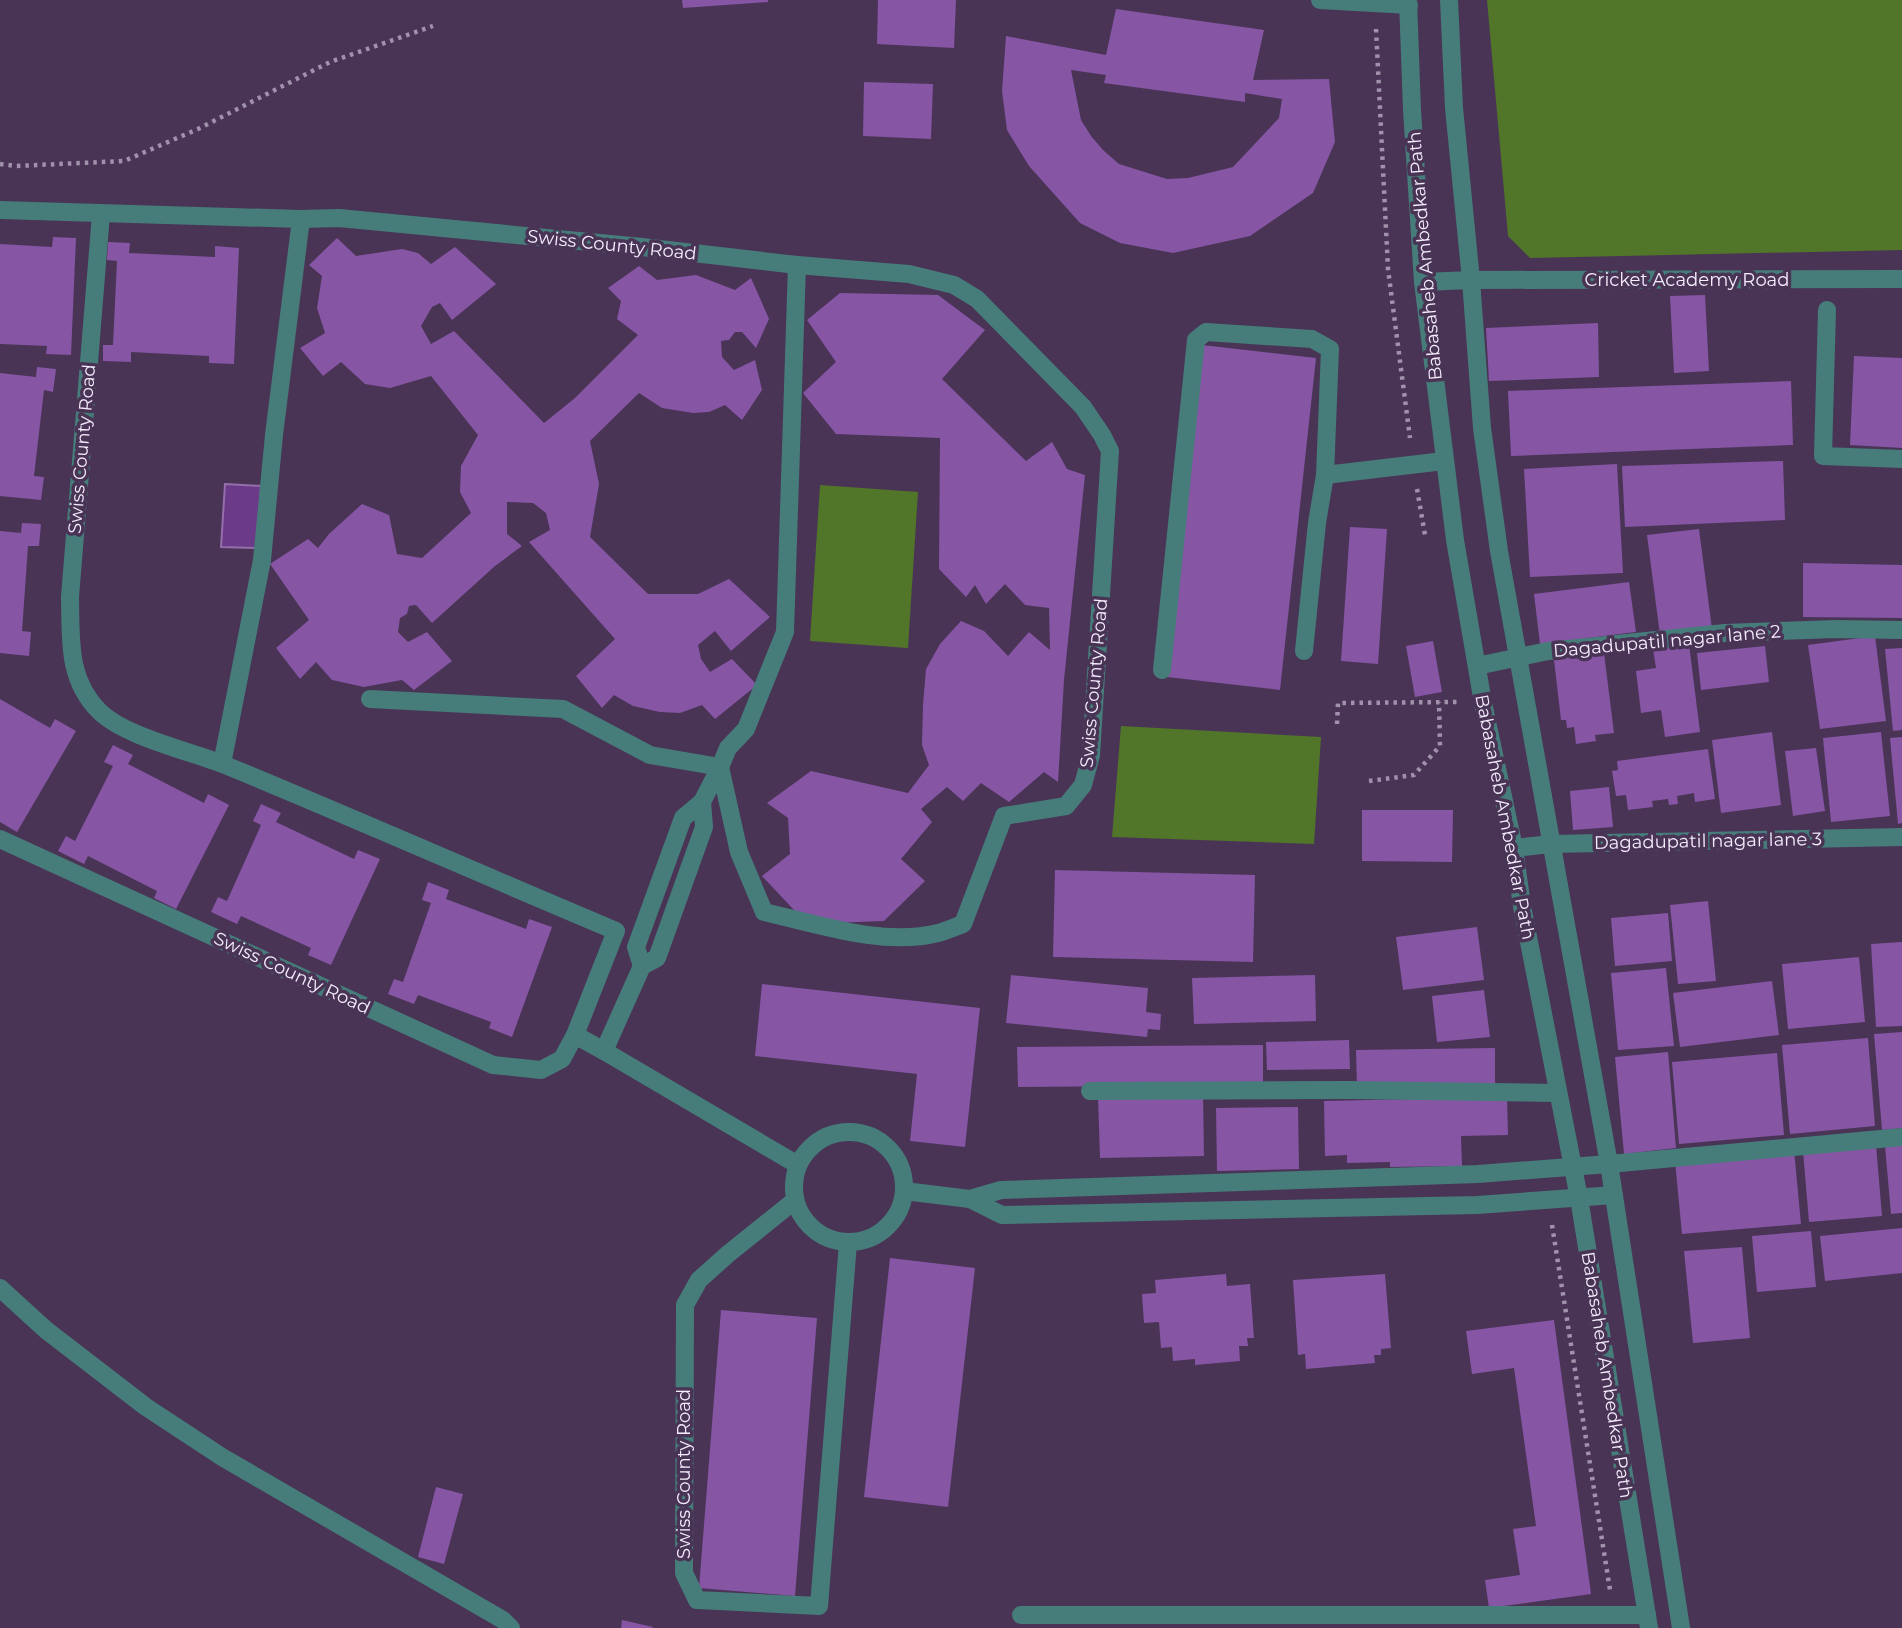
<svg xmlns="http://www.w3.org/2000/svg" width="1902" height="1628" viewBox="0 0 1902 1628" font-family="Montserrat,sans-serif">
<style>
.green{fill:#517529}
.water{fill:#6b3a88;stroke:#946fab;stroke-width:2}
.building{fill:#8655a4;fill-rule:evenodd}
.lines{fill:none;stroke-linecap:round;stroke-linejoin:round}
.path{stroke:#a192ab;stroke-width:4.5;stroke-dasharray:3.5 5;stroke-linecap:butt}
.minor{stroke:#467d7a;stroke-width:18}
.labels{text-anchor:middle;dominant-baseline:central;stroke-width:7;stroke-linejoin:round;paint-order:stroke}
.street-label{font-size:18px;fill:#f5ecfd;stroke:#493456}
</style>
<rect width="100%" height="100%" fill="#493456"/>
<g class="green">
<path d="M 1487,0 L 1902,0 L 1902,250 L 1530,258 L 1508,236 Z"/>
<path d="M 820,485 L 918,492 L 908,648 L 810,641 Z"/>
<path d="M 1121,726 L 1321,737 L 1314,844 L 1112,837 Z"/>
</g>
<path class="water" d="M 225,484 L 261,486 L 257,548 L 221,547 Z"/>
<g class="building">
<path d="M 682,0 L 768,0 L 768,2 L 683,8 Z"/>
<path d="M 878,0 L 956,0 L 954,48 L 877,44 Z"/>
<path d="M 1116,9 L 1264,30 L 1253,80 L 1329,79 L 1335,142 L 1313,193 L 1250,236 L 1173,253 L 1120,243 L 1080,223 L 1029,166 L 1007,130 L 1002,91 L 1006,36 L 1106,55 ZM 1071,70 L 1106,75 L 1104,83 L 1245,102 L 1245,93 L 1282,99 L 1279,118 L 1233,167 L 1188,178 L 1167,179 L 1119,164 L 1103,150 L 1091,136 L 1081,120 Z"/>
<path d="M 864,82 L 933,84 L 931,139 L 863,136 Z"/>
<path d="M 53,237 L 76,238 L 71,355 L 46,354 L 47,346 L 0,344 L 0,244 L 52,247 Z"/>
<path d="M 337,238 L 356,256 L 402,249 L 418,253 L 431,264 L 455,247 L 496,284 L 452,320 L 440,303 L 432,307 L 421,326 L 431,344 L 454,331 L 544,423 L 575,398 L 638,335 L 617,319 L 621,301 L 608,288 L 639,266 L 657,280 L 696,275 L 735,290 L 751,278 L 769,319 L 756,348 L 742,332 L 735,332 L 729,340 L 721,341 L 722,357 L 734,370 L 755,360 L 762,390 L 742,420 L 725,405 L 709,412 L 693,413 L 662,408 L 639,393 L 590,441 L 599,484 L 590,537 L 648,594 L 698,594 L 729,579 L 770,617 L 731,651 L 715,631 L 698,645 L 701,659 L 710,672 L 732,659 L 757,685 L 715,719 L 702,705 L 680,713 L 660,712 L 633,706 L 614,695 L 602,708 L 576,676 L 615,639 L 529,542 L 550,530 L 546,513 L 533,503 L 507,502 L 507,534 L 522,546 L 495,566 L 432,623 L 416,605 L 409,606 L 407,614 L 400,618 L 398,632 L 408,642 L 427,632 L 452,661 L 414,690 L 402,680 L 364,687 L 332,680 L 316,662 L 300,679 L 276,648 L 309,620 L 270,564 L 308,539 L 318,548 L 329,534 L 362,504 L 389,515 L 397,554 L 422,558 L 471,513 L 460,492 L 461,466 L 478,435 L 431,376 L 390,388 L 365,384 L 341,362 L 323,376 L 300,348 L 325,333 L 317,308 L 322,276 L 309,265 Z"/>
<path d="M 108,242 L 130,243 L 129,253 L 215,257 L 215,246 L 239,248 L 234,364 L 209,363 L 209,356 L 131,352 L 131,362 L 103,361 L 103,345 L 113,345 L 117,261 L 107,260 Z"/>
<path d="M 840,293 L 938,295 L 985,330 L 942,379 L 1026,461 L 1052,442 L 1067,469 L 1085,475 L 1064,680 L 1058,782 L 1044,772 L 1009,802 L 981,783 L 963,801 L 947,787 L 921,809 L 932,822 L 901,859 L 925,881 L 884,921 L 830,923 L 794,910 L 762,876 L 790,854 L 788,818 L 767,803 L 811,771 L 908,793 L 929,765 L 922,745 L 923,705 L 926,669 L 940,644 L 961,621 L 984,631 L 1008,656 L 1029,632 L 1050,650 L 1049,608 L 1025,605 L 1005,584 L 986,604 L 975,585 L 966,597 L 939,569 L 940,438 L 836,434 L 803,393 L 836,362 L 807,320 Z"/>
<path d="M 1705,295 L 1709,371 L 1674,373 L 1670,296 Z"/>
<path d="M 1598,323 L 1599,377 L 1489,381 L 1486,328 Z"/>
<path d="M 1202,345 L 1316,358 L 1280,690 L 1167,677 Z"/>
<path d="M 1854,356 L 1902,358 L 1902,448 L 1850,445 Z"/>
<path d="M 37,367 L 56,369 L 53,392 L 44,390 L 34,476 L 44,477 L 41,500 L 0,496 L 0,373 L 36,377 Z"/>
<path d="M 1791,381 L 1793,445 L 1511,456 L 1508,391 Z"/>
<path d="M 1783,461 L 1785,520 L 1625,527 L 1622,466 Z"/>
<path d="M 1617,464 L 1623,573 L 1530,577 L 1524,469 Z"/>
<path d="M 22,523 L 41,524 L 39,546 L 28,546 L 22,631 L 31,632 L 29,656 L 0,653 L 0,531 L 21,533 Z"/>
<path d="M 1350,527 L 1387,529 L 1378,664 L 1341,661 Z"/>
<path d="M 1699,529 L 1712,629 L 1660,635 L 1647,535 Z"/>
<path d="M 1803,563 L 1902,565 L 1902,618 L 1803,617 Z"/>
<path d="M 1629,582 L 1636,632 L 1540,644 L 1534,594 Z"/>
<path d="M 1875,636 L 1886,721 L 1820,729 L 1808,645 Z"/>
<path d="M 1433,641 L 1442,692 L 1415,697 L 1406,646 Z"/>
<path d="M 1689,644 L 1700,732 L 1665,737 L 1661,710 L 1641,713 L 1636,671 L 1656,668 L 1653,649 Z"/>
<path d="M 1765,646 L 1769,682 L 1701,690 L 1697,653 Z"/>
<path d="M 1902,648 L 1902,730 L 1893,731 L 1885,649 Z"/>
<path d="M 1604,653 L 1614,733 L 1595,735 L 1596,741 L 1576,744 L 1574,727 L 1567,728 L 1566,720 L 1561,720 L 1554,660 Z"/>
<path d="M 0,699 L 50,728 L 55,719 L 76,731 L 17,832 L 0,822 Z"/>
<path d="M 1772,732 L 1781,805 L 1721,813 L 1712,740 Z"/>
<path d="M 1881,732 L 1890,816 L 1831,822 L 1823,738 Z"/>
<path d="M 1902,737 L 1902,823 L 1898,824 L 1890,738 Z"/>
<path d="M 113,745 L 133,755 L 128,764 L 204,803 L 208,794 L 229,805 L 176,909 L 154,898 L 157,891 L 88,856 L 84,864 L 58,851 L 66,836 L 75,841 L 113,766 L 104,762 Z"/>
<path d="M 1816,748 L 1825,811 L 1793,816 L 1785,751 Z"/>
<path d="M 1708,749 L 1715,799 L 1695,802 L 1694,793 L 1677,796 L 1678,804 L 1669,805 L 1668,799 L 1652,801 L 1653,807 L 1628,810 L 1626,795 L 1616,796 L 1612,771 L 1618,770 L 1617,761 Z"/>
<path d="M 1609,787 L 1613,827 L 1573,830 L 1570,791 Z"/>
<path d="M 261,804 L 281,813 L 276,822 L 354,859 L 358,850 L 380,859 L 331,965 L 308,955 L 311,948 L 241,916 L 237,924 L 211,912 L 218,897 L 227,901 L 261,825 L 253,821 Z"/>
<path d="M 1362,810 L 1453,810 L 1452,862 L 1362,861 Z"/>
<path d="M 1055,870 L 1255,875 L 1253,962 L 1053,957 Z"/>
<path d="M 428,882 L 449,890 L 446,899 L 526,929 L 529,919 L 552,927 L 512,1037 L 489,1028 L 491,1022 L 418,995 L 414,1004 L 388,994 L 394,979 L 403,982 L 431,903 L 422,900 Z"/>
<path d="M 1708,901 L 1716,981 L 1678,984 L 1670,905 Z"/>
<path d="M 1668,913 L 1672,961 L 1615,966 L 1611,918 Z"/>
<path d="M 1477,927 L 1484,980 L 1403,990 L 1396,937 Z"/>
<path d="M 1902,942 L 1902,1026 L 1876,1027 L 1871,944 Z"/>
<path d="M 1859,957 L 1865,1022 L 1788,1029 L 1782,964 Z"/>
<path d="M 1666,968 L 1674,1046 L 1618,1050 L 1611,973 Z"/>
<path d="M 1011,975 L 1148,988 L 1146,1012 L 1161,1014 L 1160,1030 L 1148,1029 L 1147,1037 L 1006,1023 Z"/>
<path d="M 1315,975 L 1316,1021 L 1194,1024 L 1192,978 Z"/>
<path d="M 1772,981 L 1779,1035 L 1680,1047 L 1673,993 Z"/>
<path d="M 762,984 L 980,1008 L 965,1147 L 910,1141 L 917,1074 L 755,1056 Z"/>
<path d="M 1484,990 L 1490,1037 L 1437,1042 L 1432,996 Z"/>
<path d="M 1902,1032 L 1902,1128 L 1882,1130 L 1874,1034 Z"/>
<path d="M 1868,1038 L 1875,1126 L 1790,1134 L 1782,1045 Z"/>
<path d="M 1349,1040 L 1350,1069 L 1267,1070 L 1266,1042 Z"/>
<path d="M 1263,1045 L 1263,1085 L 1018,1087 L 1017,1047 Z"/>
<path d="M 1495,1048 L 1495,1085 L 1357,1086 L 1356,1050 Z"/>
<path d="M 1668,1052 L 1676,1148 L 1624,1154 L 1615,1057 Z"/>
<path d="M 1777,1053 L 1784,1135 L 1679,1144 L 1672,1062 Z"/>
<path d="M 1203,1093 L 1204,1156 L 1100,1158 L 1098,1096 Z"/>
<path d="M 1507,1097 L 1508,1135 L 1461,1136 L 1462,1166 L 1390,1167 L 1390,1162 L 1347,1163 L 1347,1155 L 1325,1156 L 1324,1101 Z"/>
<path d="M 1298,1107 L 1299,1169 L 1217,1171 L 1216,1108 Z"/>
<path d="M 1876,1145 L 1882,1216 L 1809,1222 L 1803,1151 Z"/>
<path d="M 1902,1145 L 1902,1213 L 1891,1214 L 1885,1146 Z"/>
<path d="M 1794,1150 L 1801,1224 L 1682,1234 L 1675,1161 Z"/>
<path d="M 1902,1228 L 1902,1273 L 1825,1281 L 1820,1236 Z"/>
<path d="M 1811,1231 L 1816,1287 L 1757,1292 L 1752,1236 Z"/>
<path d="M 1742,1247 L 1750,1338 L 1693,1343 L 1684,1251 Z"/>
<path d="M 890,1258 L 975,1268 L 948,1507 L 864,1497 Z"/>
<path d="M 1226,1274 L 1227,1286 L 1250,1284 L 1254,1338 L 1247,1338 L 1248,1346 L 1239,1346 L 1240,1361 L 1195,1365 L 1195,1359 L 1173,1361 L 1172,1347 L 1161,1348 L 1159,1322 L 1144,1323 L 1142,1294 L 1156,1293 L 1155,1280 Z"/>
<path d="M 1385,1274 L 1391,1348 L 1381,1349 L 1381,1355 L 1374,1355 L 1375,1363 L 1306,1369 L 1305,1354 L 1298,1355 L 1293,1280 Z"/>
<path d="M 721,1310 L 817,1318 L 795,1596 L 699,1588 Z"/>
<path d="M 1554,1320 L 1591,1594 L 1489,1608 L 1485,1580 L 1520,1575 L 1513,1529 L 1536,1526 L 1514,1368 L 1472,1374 L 1466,1331 Z"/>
<path d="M 436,1487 L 463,1494 L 444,1564 L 418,1557 Z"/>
<path d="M 622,1620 L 653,1627 L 652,1628 L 621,1628 Z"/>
</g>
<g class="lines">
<g class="path">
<path d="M 1376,29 L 1388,269 L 1410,438"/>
<path d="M 0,164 L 16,166 L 124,161 L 198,129 L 330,62 L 433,26"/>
<path d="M 1417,489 L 1425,535"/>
<path d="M 1337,724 L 1338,703 L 1458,702"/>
<path d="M 1369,781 L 1414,775 L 1440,746 L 1439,702"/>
<path d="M 1552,1225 L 1610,1590"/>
</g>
<g class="minor">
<path d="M 1320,0 L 1409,5"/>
<path d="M 1408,0 L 1412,110 L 1423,282 L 1455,540 L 1483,703 L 1514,848 L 1522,906 L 1579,1198 L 1649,1628"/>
<path d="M 1449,0 L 1454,108 L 1471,280 L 1482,428 L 1499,551 L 1609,1164 L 1681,1628"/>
<path d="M 0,210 L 301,219 L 339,218 L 642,247 L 797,265 L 909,274 L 954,285 L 977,299 L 1083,407 L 1102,435 L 1110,451 L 1091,755 L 1083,785 L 1066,806 L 1004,816 L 963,924 C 955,927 946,931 938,933 C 884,947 817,924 764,912 L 739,852 L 720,767 L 702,802 L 683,818 L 636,947 L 642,966"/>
<path d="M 101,214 L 70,597 C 71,639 67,679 99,711 C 125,737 190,751 225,765 C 356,819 485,876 616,931 L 575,1035"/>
<path d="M 1423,282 L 1471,280 L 1902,279"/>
<path d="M 1827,310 L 1823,456 L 1902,459"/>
<path d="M 1304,651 L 1317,523 L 1325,475"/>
<path d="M 1477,666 L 1548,651 L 1725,633 L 1836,629 L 1902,630"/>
<path d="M 1162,670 L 1196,340 L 1206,332 L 1312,339 L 1330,349 L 1325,475 L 1444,461"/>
<path d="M 370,699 L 563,709 L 650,755 L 720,767 L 728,748 L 746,729 L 785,632 L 797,265"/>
<path d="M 222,764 L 262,560 L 274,435 L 301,219"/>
<path d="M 0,839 L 493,1065 L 541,1070 L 562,1059 L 575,1035 L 604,1051 L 642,966 L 657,958 L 704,827 L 702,802"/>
<path d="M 1514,848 L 1551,844 L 1902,837"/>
<path d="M 604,1051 L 798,1165"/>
<path d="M 1090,1091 L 1350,1090 L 1558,1093"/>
<circle cx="849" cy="1187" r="55"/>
<path d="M 904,1191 L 970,1199 L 1002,1215 L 1477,1205 L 1614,1195"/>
<path d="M 970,1199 L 1001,1190 L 1478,1174 L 1609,1164 L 1902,1137"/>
<path d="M 794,1201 L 728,1254 L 699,1280 L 685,1305 L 684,1573 L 697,1600 L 819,1606 L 848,1243"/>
<path d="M 0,1288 L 46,1330 L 146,1407 L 222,1457 L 503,1620 L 511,1628"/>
<path d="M 1021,1615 L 1647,1615"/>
</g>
</g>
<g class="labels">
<g class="street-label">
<text transform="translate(612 245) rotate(6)">Swiss County Road</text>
<text transform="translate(1425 256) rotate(-95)">Babasaheb Ambedkar Path</text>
<text x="1687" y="280">Cricket Academy Road</text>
<text transform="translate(82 449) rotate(-85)">Swiss County Road</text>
<text transform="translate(1667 641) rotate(-5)">Dagadupatil nagar lane 2</text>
<text transform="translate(1094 683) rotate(-85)">Swiss County Road</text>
<text transform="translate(1505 817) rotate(79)">Babasaheb Ambedkar Path</text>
<text transform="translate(1708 841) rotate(-1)">Dagadupatil nagar lane 3</text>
<text transform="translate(292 973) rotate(25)">Swiss County Road</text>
<text transform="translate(1607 1375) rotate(81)">Babasaheb Ambedkar Path</text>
<text transform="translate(684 1474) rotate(-90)">Swiss County Road</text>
</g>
</g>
</svg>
